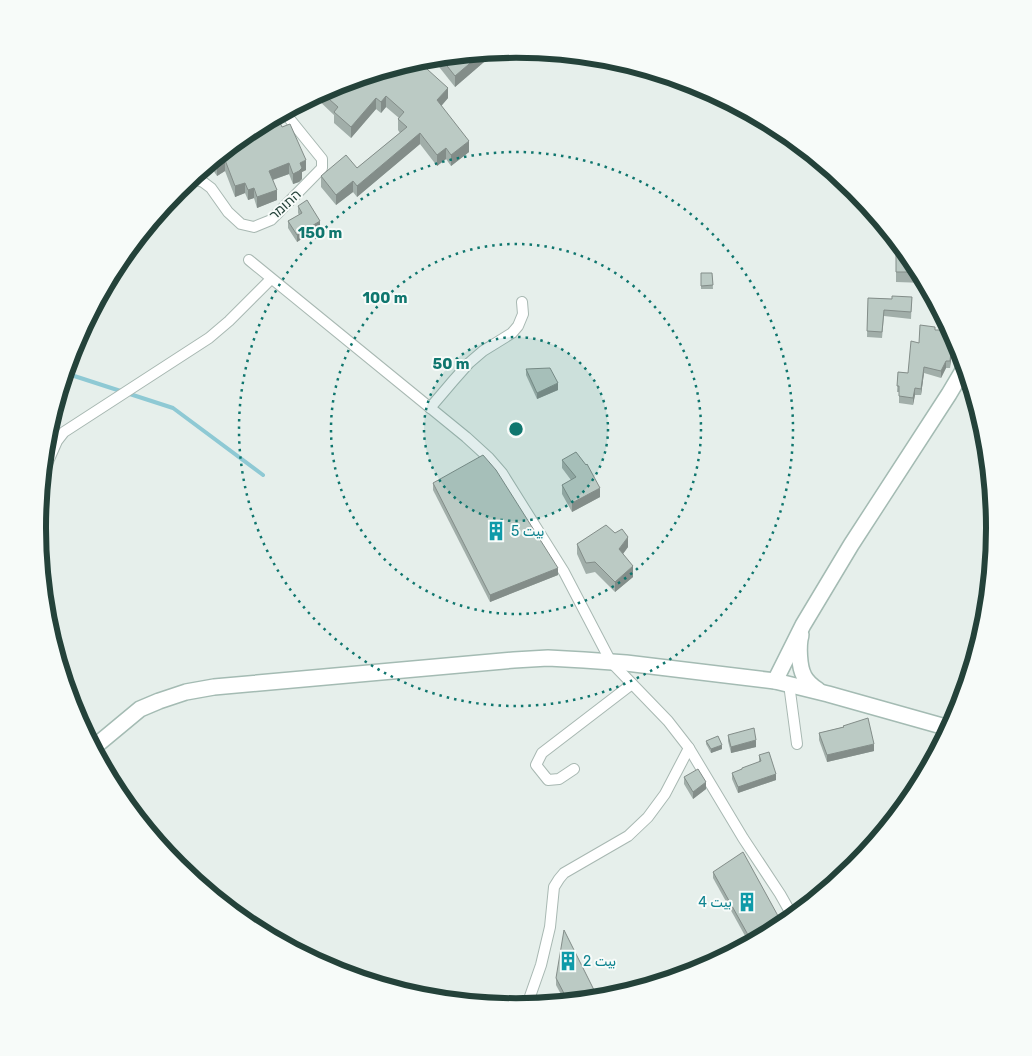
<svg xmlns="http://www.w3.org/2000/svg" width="1032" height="1056" viewBox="0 0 1032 1056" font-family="Rubik,'Noto Sans Arabic','Noto Sans Hebrew',sans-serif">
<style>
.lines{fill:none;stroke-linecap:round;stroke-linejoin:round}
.stream{stroke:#8ec9d4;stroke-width:4}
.street-casing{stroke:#a8b8b2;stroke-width:12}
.secondary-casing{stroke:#a4bbb3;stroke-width:18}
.street{stroke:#fff;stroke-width:10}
.secondary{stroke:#fff;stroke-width:15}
.wall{fill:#a1aea9}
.shaded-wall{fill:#838d89}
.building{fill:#bbcac4;stroke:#838d89}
.ring{fill:none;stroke:#0f766e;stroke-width:2.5;stroke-dasharray:2.5 5}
.labels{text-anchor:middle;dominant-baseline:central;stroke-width:4;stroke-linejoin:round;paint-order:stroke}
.street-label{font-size:14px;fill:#24423a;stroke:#f7fbf9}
.culture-label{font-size:14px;fill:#0d838f;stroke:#f7fbf9;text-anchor:start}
.rim{fill:none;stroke:#24423a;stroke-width:6}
.centre{fill:#0f766e;stroke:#f7fbf9;stroke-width:2.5}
.ring-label{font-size:15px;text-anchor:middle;font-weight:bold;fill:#0f766e;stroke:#f7fbf9;stroke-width:4;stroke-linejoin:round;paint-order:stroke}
</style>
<rect width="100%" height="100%" fill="#e6efeb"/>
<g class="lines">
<path class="stream" d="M 65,373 L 173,408 L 263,475"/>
<defs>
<g id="street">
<path d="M 192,178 L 203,182 L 211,188 L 228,212 L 241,224 L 254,227 L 271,220 L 322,168 L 322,159 L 284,112"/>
<path d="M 249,260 L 466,437 L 489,458 L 502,473 L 564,572 L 611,662 L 668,721 L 689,748 L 743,838 L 780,894 L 793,917"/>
<path d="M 430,408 L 453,381 L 469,363 L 483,351 L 512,333 L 518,326 L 523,314 L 522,302"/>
<path d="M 43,469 L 46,466 L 57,441 L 64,432 L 209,338 L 229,321 L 271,279"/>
<path d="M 789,684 L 797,744"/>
<path d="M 574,769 L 559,779 L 548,780 L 536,765 L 542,753 L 632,684"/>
<path d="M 527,1005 L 541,965 L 550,927 L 554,887 L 559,879 L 564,873 L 628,836 L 648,817 L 665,794 L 689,748"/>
</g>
<g id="secondary">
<path d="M 801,635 C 798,645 799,667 804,676 C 807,682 812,686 818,690"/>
<path d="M 775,681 L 803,625 L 851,545 L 949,394 L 965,367"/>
<path d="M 93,748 L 140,709 L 159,701 L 186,692 L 214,687 L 514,660 L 548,658 L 584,660 L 626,663 L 775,681 L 828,694 L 949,728"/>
</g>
</defs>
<use href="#street" class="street-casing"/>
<use href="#secondary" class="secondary-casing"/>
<use href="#street" class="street"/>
<use href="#secondary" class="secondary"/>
</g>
<g class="wall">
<path d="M 484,53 L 484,62 L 455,87 L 432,58 Z"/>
<path d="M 423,59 L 420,63 L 448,98 L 441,106 L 469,152 L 451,166 L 446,159 L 437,166 L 420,144 L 357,197 L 353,192 L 336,205 L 321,187 L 321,176 L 357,168 L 400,133 L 398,130 L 398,119 L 399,118 L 386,107 L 381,113 L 376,109 L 351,138 L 334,123 L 334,115 L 314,96 L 333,86 Z"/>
<path d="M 282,127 L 306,170 L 302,172 L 302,179 L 299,182 L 293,184 L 289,174 L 273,180 L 277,200 L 257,208 L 254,198 L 248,200 L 245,193 L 235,197 L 225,171 L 217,176 L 209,164 L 250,130 Z"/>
<path d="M 298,206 L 320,227 L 297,242 L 288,228 L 288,221 L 299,215 L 298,213 Z"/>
<path d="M 896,250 L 914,262 L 925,283 L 896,282 Z"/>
<path d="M 701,273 L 712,273 L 713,289 L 701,289 Z"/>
<path d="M 912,297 L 911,319 L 884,316 L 882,338 L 867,337 L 868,298 L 892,299 Z"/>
<path d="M 935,330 L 950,330 L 950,368 L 946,368 L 941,378 L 924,373 L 921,395 L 915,395 L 913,405 L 899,403 L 899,392 L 897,392 L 898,372 L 908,373 L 919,343 Z"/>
<path d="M 526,369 L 558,390 L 537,399 L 526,375 Z"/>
<path d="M 562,460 L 600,497 L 572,512 L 562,494 L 562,485 L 571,480 L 562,468 Z"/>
<path d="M 433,483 L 558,575 L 490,602 L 433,490 Z"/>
<path d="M 577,544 L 628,547 L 623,554 L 633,577 L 615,592 L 595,572 L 586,574 L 577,554 Z"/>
<path d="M 843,727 L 874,751 L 827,762 L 819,740 L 819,733 Z"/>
<path d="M 728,735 L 756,747 L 731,753 L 728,741 Z"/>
<path d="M 706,741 L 722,749 L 711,753 L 706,744 Z"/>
<path d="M 759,755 L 776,780 L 738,793 L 732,779 L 732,773 L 759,762 Z"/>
<path d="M 684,777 L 706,789 L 693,799 L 684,784 Z"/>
<path d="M 713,872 L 782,926 L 749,943 L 713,878 Z"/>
<path d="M 556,978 L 598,998 L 565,1002 L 556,985 Z"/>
</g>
<g class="shaded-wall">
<path d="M 482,53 L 484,53 L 484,62 L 455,87 L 455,76 Z"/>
<path d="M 423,59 L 415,69 L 415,61 Z"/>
<path d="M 448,88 L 448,98 L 437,111 L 437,100 Z"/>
<path d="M 386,96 L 386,107 L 381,113 L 381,102 Z"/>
<path d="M 376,98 L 376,109 L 351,138 L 351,127 Z"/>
<path d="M 420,133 L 420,144 L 357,197 L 357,186 Z"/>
<path d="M 469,141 L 469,152 L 451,166 L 451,155 Z"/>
<path d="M 446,148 L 446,159 L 437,166 L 437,155 Z"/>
<path d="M 225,160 L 225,171 L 217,176 L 217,165 Z"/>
<path d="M 306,160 L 306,170 L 302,172 L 302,179 L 299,182 L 293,184 L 293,174 L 300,163 Z"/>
<path d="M 289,163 L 289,174 L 269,181 L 269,171 Z"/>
<path d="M 353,181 L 353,192 L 336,205 L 336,195 Z"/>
<path d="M 245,183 L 245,193 L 235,197 L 235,186 Z"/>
<path d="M 254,188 L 254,198 L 248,200 L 248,190 Z"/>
<path d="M 277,190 L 277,200 L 257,208 L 257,197 Z"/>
<path d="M 320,221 L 320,227 L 297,242 L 297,235 Z"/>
<path d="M 953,336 L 954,338 L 950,368 L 950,361 Z"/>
<path d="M 946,361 L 946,368 L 941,378 L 941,371 Z"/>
<path d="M 924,367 L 924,373 L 921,395 L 921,389 Z"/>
<path d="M 558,383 L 558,390 L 537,399 L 537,393 Z"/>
<path d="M 915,388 L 915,395 L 913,405 L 913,398 Z"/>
<path d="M 600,488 L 600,497 L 572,512 L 572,503 Z"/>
<path d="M 628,537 L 628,547 L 619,559 L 619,549 Z"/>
<path d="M 633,566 L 633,577 L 615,592 L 615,582 Z"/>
<path d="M 558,568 L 558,575 L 490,602 L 490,595 Z"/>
<path d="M 756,740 L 756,747 L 731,753 L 731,747 Z"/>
<path d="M 874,744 L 874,751 L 827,762 L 827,755 Z"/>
<path d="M 722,745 L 722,749 L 711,753 L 711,749 Z"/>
<path d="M 776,774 L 776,780 L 738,793 L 738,787 Z"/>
<path d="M 706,782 L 706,789 L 693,799 L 693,792 Z"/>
</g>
<g class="building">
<path d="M 482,53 L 455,76 L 440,57 Z"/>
<path d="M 417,60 L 448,88 L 437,100 L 469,141 L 451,155 L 446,148 L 437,155 L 420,133 L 357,186 L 353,181 L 336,195 L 321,176 L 346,155 L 357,168 L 407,127 L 398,119 L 404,112 L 386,96 L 381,102 L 376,98 L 351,127 L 334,112 L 338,107 L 321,92 L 333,86 Z"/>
<path d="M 277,116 L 282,127 L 290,124 L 306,160 L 300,163 L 302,168 L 299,171 L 293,174 L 289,163 L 269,171 L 277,190 L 257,197 L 254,188 L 248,190 L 245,183 L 235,186 L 225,160 L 217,165 L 214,160 L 250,130 Z"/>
<path d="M 307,200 L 320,221 L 297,235 L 288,221 L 302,213 L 298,206 Z"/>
<path d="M 896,250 L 904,250 L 914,262 L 919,272 L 896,272 Z"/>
<path d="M 701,273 L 712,273 L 713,285 L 701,286 Z"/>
<path d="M 892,296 L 912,297 L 911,312 L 884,310 L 882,332 L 867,331 L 868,298 L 892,299 Z"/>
<path d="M 920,325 L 935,327 L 935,330 L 950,330 L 953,336 L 950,361 L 946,361 L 941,371 L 924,367 L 921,389 L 915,388 L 913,398 L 899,396 L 899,386 L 897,386 L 898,372 L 908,373 L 911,341 L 919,343 Z"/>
<path d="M 550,368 L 558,383 L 537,393 L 526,369 Z"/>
<path d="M 576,452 L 586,465 L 587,464 L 600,488 L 572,503 L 562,485 L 576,477 L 562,460 Z"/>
<path d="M 483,455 L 496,470 L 558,568 L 490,595 L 433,483 Z"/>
<path d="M 606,525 L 615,533 L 622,529 L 628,537 L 619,549 L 633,566 L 615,582 L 595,562 L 586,563 L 577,544 Z"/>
<path d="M 868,718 L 874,744 L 827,755 L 819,733 L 844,727 L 843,726 Z"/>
<path d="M 754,728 L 756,740 L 731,747 L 728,735 Z"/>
<path d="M 718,736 L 722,745 L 711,749 L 706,741 Z"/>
<path d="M 769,752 L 776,774 L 738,787 L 732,773 L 742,769 L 742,768 L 761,761 L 759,755 Z"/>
<path d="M 698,769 L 706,782 L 693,792 L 684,777 Z"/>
<path d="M 743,852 L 783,925 L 752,942 L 713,872 Z"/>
<path d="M 564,930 L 598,998 L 568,1001 L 556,978 Z"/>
</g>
<circle cx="516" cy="429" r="92" fill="#0f766e" fill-opacity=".12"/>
<g class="ring">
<circle cx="516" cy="429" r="92"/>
<circle cx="516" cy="429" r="185"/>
<circle cx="516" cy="429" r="277"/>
</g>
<defs>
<symbol id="building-bare" viewBox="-9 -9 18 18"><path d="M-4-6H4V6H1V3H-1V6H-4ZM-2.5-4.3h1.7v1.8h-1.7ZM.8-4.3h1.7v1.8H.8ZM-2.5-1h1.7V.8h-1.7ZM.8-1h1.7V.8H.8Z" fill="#0f9aa8" stroke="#f7fbf9" stroke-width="2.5" paint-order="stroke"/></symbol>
</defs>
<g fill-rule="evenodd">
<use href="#building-bare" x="482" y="517" width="28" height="28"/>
<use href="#building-bare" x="733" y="888" width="28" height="28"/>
<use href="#building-bare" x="554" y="947" width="28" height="28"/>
</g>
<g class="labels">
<g class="street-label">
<text transform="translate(285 205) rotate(-43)">התומר</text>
</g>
<g class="culture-label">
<text x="511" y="531">بيت 5</text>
<text x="732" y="902" text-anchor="end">بيت 4</text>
<text x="583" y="961">بيت 2</text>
</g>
</g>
<path d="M0 0H1032V1056H0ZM46 528a470 470 0 1 1 940 0a470 470 0 1 1-940 0Z" fill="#f7fbf9" fill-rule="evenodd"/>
<path class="rim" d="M46 528a470 470 0 1 1 940 0a470 470 0 1 1-940 0Z"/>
<circle cx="516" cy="429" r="8" class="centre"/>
<g class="ring-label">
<text x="320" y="238">150 m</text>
<text x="385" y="303">100 m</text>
<text x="451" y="369">50 m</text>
</g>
</svg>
